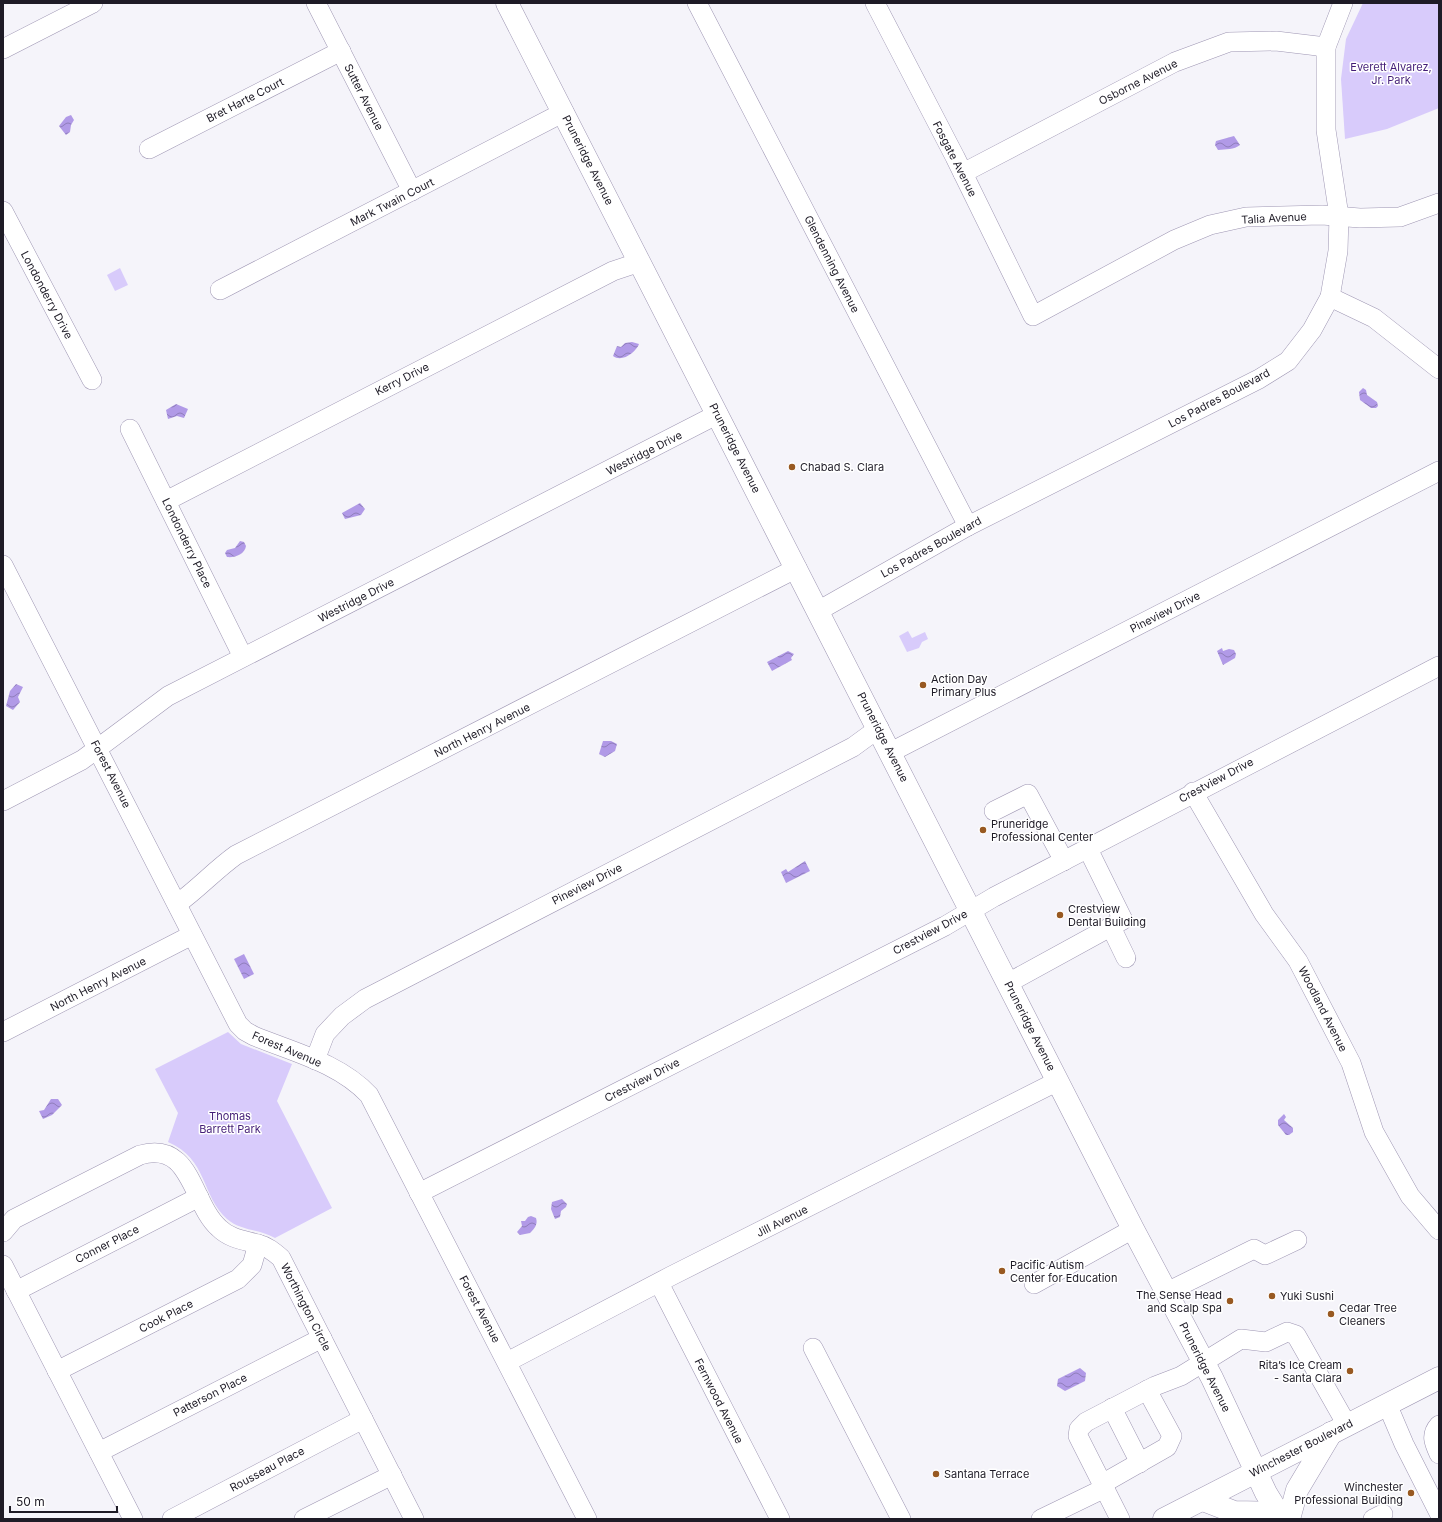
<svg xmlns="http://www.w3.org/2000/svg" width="1442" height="1522" viewBox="0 0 1442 1522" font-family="Inter,sans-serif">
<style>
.green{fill:#d8cbfb}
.water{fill:url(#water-waves)}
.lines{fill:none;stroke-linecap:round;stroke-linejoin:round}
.minor-casing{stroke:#9e96b3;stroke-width:20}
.major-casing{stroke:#9e96b3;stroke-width:23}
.minor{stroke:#fff;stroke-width:19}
.major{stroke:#fff;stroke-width:22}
.poi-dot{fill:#985921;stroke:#fff;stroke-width:1.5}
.labels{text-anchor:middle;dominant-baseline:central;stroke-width:3;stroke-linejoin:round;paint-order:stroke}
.park-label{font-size:11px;fill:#431d77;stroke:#fff}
.street-label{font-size:11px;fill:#1e1b26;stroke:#fff}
.poi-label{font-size:11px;fill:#1e1b26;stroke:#fff;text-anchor:start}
</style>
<defs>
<pattern id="water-waves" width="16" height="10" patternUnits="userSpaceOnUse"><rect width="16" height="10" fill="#b19ae7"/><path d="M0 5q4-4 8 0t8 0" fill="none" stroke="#8f7dbb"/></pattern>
</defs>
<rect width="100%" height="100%" fill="#f5f4fa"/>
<g class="green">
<path d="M 1363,3 L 1439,3 L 1439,108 L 1387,129 L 1345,139 L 1341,79 L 1346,39 Z"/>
<path d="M 120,268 L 128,285 L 115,291 L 107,275 Z"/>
<path d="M 908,631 L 912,638 L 925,632 L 928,639 L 922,642 L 919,648 L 907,652 L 899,636 Z"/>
<path d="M 228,1032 L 241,1044 L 292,1064 L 277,1101 L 332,1208 L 275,1238 C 259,1229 241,1231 227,1219 C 201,1196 208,1159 168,1142 L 178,1113 L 155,1069 Z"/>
</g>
<g class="water">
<path d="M 71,115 L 74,120 L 71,125 L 70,132 L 66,135 L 59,126 L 66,117 Z"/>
<path d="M 1234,136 L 1240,145 C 1234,150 1226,149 1218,150 L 1215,145 L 1216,141 Z"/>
<path d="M 632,342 L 639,344 C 636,352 622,363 613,356 L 617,346 L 621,347 L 625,343 Z"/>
<path d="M 1363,388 L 1366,390 L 1367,395 L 1377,402 L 1378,406 L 1376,408 L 1371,408 L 1360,400 L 1359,392 Z"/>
<path d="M 176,404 L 188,409 L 184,418 L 177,416 L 168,419 L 166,410 Z"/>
<path d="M 360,503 L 365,509 L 361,515 L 345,519 L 342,513 Z"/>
<path d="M 240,541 L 244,542 L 246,546 C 245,554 235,558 227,557 L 225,553 L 227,550 L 235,548 Z"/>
<path d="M 1222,648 L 1223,651 L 1229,649 L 1234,650 L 1236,654 L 1235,658 L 1223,665 L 1217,651 Z"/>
<path d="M 788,651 L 794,654 L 791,658 L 792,660 L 772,671 L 767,662 Z"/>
<path d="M 16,684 L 23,687 L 18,697 L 20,702 L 13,710 L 6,706 L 10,691 Z"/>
<path d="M 603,741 L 611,741 L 617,744 L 615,751 L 605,757 L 599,754 Z"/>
<path d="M 805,861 L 810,871 L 786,883 L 781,872 L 786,869 L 788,872 Z"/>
<path d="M 244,954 L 254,974 L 244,979 L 234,959 Z"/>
<path d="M 51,1099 L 58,1099 L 62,1105 L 52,1115 L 43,1119 L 39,1111 L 44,1110 Z"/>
<path d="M 1284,1114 L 1286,1117 L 1284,1120 L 1293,1128 L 1293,1132 L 1289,1135 L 1286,1135 L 1278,1125 L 1278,1120 Z"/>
<path d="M 562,1199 L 567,1204 L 566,1207 L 561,1211 L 560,1217 L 555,1219 L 551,1209 L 552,1202 Z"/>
<path d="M 531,1216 L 536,1218 C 538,1224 535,1228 530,1233 L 520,1235 L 517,1232 L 522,1226 L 521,1221 L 525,1221 L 528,1217 Z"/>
<path d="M 1080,1368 L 1086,1373 L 1085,1381 L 1065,1391 L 1057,1386 L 1058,1379 Z"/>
</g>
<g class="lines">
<defs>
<g id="minor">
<path d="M 316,3 L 412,191"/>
<path d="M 697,3 L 968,526"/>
<path d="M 875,3 L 955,157 L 1033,316 L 1174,240 L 1210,225 L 1246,217 L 1322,215 L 1360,218 L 1400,217 L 1439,203"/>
<path d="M 3,49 L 93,3"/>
<path d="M 149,149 L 341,51"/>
<path d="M 963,173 L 1175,62 L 1229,42 L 1276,41 L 1326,47"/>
<path d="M 3,211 L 92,380"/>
<path d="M 220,290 L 564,112"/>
<path d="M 1330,297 L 1374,318 L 1439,369"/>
<path d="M 130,429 L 243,657"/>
<path d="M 166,501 L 613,271 L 640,262"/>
<path d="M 3,565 L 238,1024 L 245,1031 L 254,1036 C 293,1052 339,1063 369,1095 L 587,1519"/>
<path d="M 818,611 L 968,526 L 1259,379 L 1288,361 L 1312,330 L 1330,297 L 1338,251 L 1339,216 L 1326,130 L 1326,47 L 1343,3"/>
<path d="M 891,752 L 1439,471"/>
<path d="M 1193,792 L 1264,914 L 1298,961 L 1351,1063 L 1374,1132 L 1410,1196 L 1439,1230"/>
<path d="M 3,801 L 82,760 L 168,696 L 718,414"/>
<path d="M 994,811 L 1028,794 L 1064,861"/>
<path d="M 177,904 C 198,889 215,870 236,855 L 797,568"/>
<path d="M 1111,927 L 1126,958"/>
<path d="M 1008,983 L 1123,920 L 1088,849"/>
<path d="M 3,1032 L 192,935"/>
<path d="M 315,1060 L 325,1034 L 342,1016 L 365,999 L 853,747 L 879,728"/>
<path d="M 419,1193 L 945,926 L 994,897 L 1439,666"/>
<path d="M 3,1232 L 14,1219 L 140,1155 C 192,1140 191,1203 219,1228 C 230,1239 244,1240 258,1244 C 267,1246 274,1252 281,1258 L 414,1519"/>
<path d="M 3,1265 L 133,1519"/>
<path d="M 659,1283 L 780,1519"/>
<path d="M 1034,1284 L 1133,1229"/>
<path d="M 16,1291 L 199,1197"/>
<path d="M 1167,1292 L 1254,1249 L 1265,1255 L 1297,1240"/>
<path d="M 813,1348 L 901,1519"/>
<path d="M 507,1362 L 671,1276 L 1058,1081"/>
<path d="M 57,1371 L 238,1279 L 252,1265 L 258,1244"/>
<path d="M 1387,1404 L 1404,1444 L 1439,1513"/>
<path d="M 1112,1408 L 1140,1463"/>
<path d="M 1439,1425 C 1430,1435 1434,1443 1439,1454"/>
<path d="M 99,1452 L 322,1338"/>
<path d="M 1102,1484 L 1167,1447 L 1172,1436 L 1147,1390"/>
<path d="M 172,1519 L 363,1419"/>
<path d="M 304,1519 L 392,1475"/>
<path d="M 1041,1519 L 1105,1488"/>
<path d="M 1120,1519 L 1078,1436 L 1079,1429 L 1086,1422 L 1155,1386 L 1181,1376 L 1241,1339 L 1266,1342 L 1287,1332 L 1296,1335 L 1347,1425"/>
<path d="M 1373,1519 L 1383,1514"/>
</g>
<g id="major">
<path d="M 507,3 L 1133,1229 L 1212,1378 L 1266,1493 L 1282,1519"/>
<path d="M 1203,1500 L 1234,1512 L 1278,1513"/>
<path d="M 1164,1519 L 1439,1378"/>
<path d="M 1289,1519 L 1297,1490 L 1331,1433"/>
</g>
</defs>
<use href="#minor" class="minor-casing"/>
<use href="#major" class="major-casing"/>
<use href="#minor" class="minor"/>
<use href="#major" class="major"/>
</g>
<g class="poi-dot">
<circle cx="792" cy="467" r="4"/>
<circle cx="923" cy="685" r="4"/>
<circle cx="983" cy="830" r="4"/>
<circle cx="1060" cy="915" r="4"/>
<circle cx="1002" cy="1271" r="4"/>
<circle cx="1272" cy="1296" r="4"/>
<circle cx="1230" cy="1301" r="4"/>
<circle cx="1331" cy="1314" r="4"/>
<circle cx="1350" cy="1371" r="4"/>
<circle cx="936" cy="1474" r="4"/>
<circle cx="1411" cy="1493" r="4"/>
</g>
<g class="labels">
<g class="park-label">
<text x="1391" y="67">Everett Alvarez,<tspan x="1391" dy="13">Jr. Park</tspan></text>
<text x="230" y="1116">Thomas<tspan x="230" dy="13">Barrett Park</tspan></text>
</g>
<g class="street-label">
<text transform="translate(1138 82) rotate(-27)">Osborne Avenue</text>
<text transform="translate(364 97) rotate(63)">Sutter Avenue</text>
<text transform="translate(245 100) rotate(-27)">Bret Harte Court</text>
<text transform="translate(955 159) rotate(63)">Fosgate Avenue</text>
<text transform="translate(588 160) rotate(63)">Pruneridge Avenue</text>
<text transform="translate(392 202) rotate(-27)">Mark Twain Court</text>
<text transform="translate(1274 218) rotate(-3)">Talia Avenue</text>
<text transform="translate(832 264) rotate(63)">Glendenning Avenue</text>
<text transform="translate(47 295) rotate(62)">Londonderry Drive</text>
<text transform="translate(402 379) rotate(-27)">Kerry Drive</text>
<text transform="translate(1219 398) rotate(-28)">Los Padres Boulevard</text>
<text transform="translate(735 448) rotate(63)">Pruneridge Avenue</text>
<text transform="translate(644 453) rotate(-27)">Westridge Drive</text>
<text transform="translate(187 543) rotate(64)">Londonderry Place</text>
<text transform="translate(931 547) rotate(-29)">Los Padres Boulevard</text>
<text transform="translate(356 600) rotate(-27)">Westridge Drive</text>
<text transform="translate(1165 612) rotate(-27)">Pineview Drive</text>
<text transform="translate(482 730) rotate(-27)">North Henry Avenue</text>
<text transform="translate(883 737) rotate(63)">Pruneridge Avenue</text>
<text transform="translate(111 774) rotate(63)">Forest Avenue</text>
<text transform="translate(1216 780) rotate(-28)">Crestview Drive</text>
<text transform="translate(587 884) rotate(-27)">Pineview Drive</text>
<text transform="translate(930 932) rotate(-28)">Crestview Drive</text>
<text transform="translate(98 984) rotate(-27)">North Henry Avenue</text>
<text transform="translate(1323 1009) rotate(63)">Woodland Avenue</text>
<text transform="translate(1030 1026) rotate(63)">Pruneridge Avenue</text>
<text transform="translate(287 1049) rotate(23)">Forest Avenue</text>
<text transform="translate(642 1080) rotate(-27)">Crestview Drive</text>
<text transform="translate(782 1221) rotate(-27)">Jill Avenue</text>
<text transform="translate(107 1244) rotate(-27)">Conner Place</text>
<text transform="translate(306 1307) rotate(63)">Worthington Circle</text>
<text transform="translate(480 1309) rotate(62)">Forest Avenue</text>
<text transform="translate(166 1316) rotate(-27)">Cook Place</text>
<text transform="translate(1205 1367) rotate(63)">Pruneridge Avenue</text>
<text transform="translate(210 1395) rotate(-27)">Patterson Place</text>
<text transform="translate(719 1401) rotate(63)">Fernwood Avenue</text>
<text transform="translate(1301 1448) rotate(-27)">Winchester Boulevard</text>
<text transform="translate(267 1469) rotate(-28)">Rousseau Place</text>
</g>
<g class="poi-label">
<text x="800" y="467">Chabad S. Clara</text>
<text x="931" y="679">Action Day<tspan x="931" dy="13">Primary Plus</tspan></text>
<text x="991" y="824">Pruneridge<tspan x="991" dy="13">Professional Center</tspan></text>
<text x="1068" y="909">Crestview<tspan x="1068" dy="13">Dental Building</tspan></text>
<text x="1010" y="1265">Pacific Autism<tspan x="1010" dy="13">Center for Education</tspan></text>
<text x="1222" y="1295" text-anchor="end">The Sense Head<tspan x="1222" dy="13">and Scalp Spa</tspan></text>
<text x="1280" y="1296">Yuki Sushi</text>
<text x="1339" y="1308">Cedar Tree<tspan x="1339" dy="13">Cleaners</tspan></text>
<text x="1342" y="1365" text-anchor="end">Rita’s Ice Cream<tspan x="1342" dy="13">- Santa Clara</tspan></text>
<text x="944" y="1474">Santana Terrace</text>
<text x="1403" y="1487" text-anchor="end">Winchester<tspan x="1403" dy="13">Professional Building</tspan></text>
</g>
</g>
<rect width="1442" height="1522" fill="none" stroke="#1e1b26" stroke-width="8"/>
<path d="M10 1506v6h107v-6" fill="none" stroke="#1e1b26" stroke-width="2"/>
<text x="16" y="1506" font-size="12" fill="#1e1b26" stroke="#ffffff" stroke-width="3" paint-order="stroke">50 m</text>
</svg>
